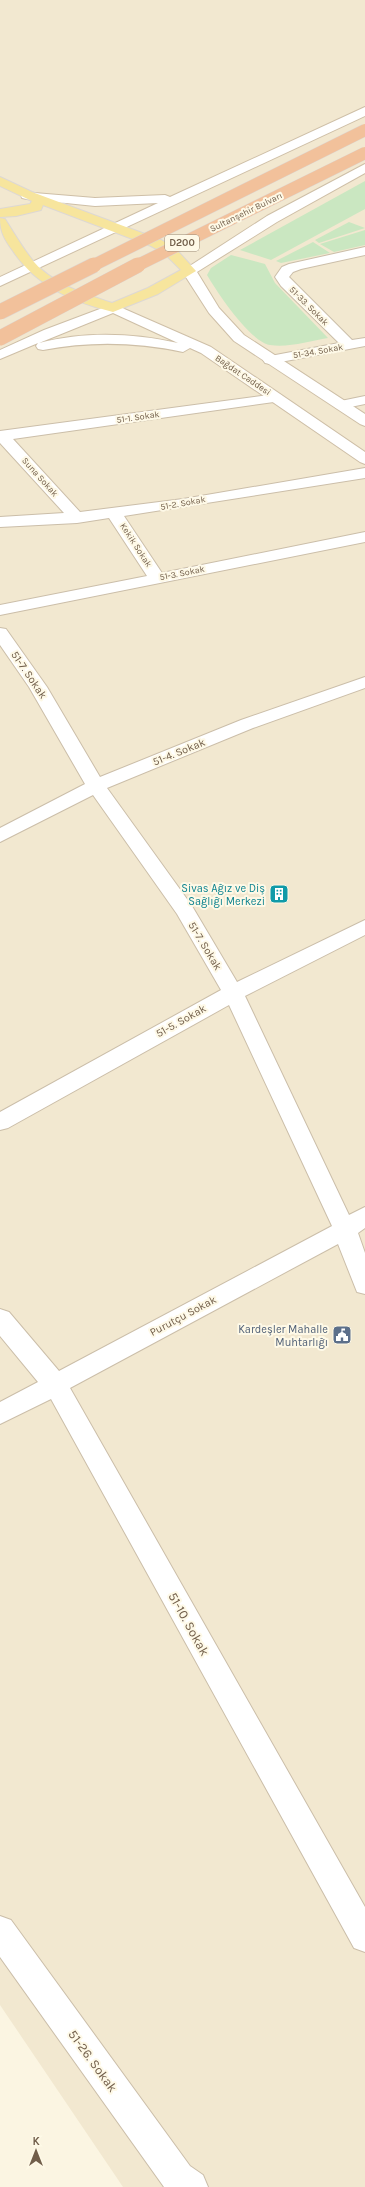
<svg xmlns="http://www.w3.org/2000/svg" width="365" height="2187" viewBox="0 0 365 2187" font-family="Karla,sans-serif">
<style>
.residential{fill:#f2e8d0}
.green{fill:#cae7c1}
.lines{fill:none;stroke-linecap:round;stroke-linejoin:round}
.street-casing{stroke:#cbbea9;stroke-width:2}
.secondary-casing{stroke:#cebfa7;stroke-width:2}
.primary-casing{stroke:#ddd8d4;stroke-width:2}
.street{fill:#fff;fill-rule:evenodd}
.secondary{fill:#fff;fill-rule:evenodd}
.primary{fill:#f7e59d;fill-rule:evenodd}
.highway-bridge-far1-casing{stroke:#ddd8d4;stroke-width:13;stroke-linecap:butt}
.highway-bridge-casing{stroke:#ddd8d4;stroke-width:16;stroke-linecap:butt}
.highway-bridge-far1{stroke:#f2c19b;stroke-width:12}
.highway-bridge{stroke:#f2c19b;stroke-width:15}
.labels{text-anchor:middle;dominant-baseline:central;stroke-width:4;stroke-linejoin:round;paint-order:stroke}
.far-street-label{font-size:9px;fill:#715e4a;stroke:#fef9e7}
.shield{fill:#fef9e7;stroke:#9b8c79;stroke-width:1}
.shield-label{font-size:10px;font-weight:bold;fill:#715e4a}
.street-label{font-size:11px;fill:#715e4a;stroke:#fef9e7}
.culture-label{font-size:11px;fill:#0d838f;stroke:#fef9e7;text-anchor:end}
.service-label{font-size:11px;fill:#4e5e75;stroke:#fef9e7;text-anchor:end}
.near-street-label{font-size:13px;fill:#715e4a;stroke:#fef9e7}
</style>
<rect width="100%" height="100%" fill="#fbf5e2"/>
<path class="residential" d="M 0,0 L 365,0 L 365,2187 L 123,2187 L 0,2005 Z"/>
<g class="green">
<path d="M 365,181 L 365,209 L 271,260 L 240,250 Z"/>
<path d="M 349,222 L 365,228 L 319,243 L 315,240 Z"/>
<path d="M 365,230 L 365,245 L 334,252 L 320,244 Z"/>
<path d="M 313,242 L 330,253 L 281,263 L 276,261 Z"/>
<path d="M 231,255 L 265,264 L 275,283 L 328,338 C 310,341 288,348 270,345 C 250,342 217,292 207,275 L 211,268 Z"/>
</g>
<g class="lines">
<defs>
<g id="street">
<path d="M 365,247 L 365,255 L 301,269 L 293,272 L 289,277 L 352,340 L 365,338 L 365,346 L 270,364 L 265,363 L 263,360 L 265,357 L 339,343 L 281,286 L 275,277 L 282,267 L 289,264 Z"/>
<path d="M 276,394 L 281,395 L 283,398 L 281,401 L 13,439 L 80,512 L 183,499 L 365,468 L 365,478 L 124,516 L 162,573 L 365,532 L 365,542 L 0,615 L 0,605 L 147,576 L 109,518 L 77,523 L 0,527 L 0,517 L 64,513 L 0,443 L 0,431 Z"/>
<path d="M 365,396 L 365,404 L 341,409 L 336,408 L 334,405 L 336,402 Z"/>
<path d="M 0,628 L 6,629 L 47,687 L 100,777 L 241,720 L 365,677 L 365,688 L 253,728 L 107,788 L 192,906 L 237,982 L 365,920 L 365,935 L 245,996 L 349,1215 L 365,1207 L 365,1228 L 358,1233 L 365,1253 L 365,1294 L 357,1292 L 338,1244 L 70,1388 L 365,1907 L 365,1952 L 354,1948 L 51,1399 L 0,1424 L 0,1402 L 38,1382 L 0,1336 L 0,1309 L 9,1312 L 59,1371 L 332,1226 L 229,1005 L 8,1128 L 0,1130 L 0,1112 L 221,990 L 177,914 L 93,795 L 0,842 L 0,828 L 85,784 L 29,687 L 0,645 Z"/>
<path d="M 0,1916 L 11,1920 L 190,2166 L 203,2175 L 208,2187 L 164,2187 L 0,1957 Z"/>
</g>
<g id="secondary">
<path d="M 365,107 L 365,116 L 0,286 L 0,277 L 158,203 L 95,206 L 27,199 L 22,198 L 21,195 L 22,192 L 95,198 L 165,195 L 170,197 Z"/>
<path d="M 365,164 L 365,173 L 277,222 L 197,272 L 219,308 L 244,335 L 365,414 L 365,426 L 360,424 L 234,341 L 209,313 L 182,271 L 267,216 Z"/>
<path d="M 113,304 L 211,347 L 365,452 L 365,464 L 360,462 L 201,353 L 190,348 L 183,352 C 136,342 90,341 43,350 L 38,349 L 36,346 L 38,343 L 0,359 L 0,350 L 44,330 ZM 113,313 L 178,343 C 133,333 85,331 39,343 Z"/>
</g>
<path id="primary" d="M 0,177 L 32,192 L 161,240 L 174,247 L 196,271 L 158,294 L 113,312 C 73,302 36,286 13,251 C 5,240 0,232 0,218 L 5,219 C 14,233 23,249 34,262 C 54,285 85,294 112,303 L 148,288 L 181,270 L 164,253 L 151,246 L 43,205 L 41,210 L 16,216 L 0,217 L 0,209 L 30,204 L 32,201 L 0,186 Z"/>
</defs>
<use href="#street" class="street-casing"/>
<use href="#secondary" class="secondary-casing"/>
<use href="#primary" class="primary-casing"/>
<use href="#street" class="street"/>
<use href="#secondary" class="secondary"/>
<use href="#primary" class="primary"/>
<defs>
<g id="highway-bridge-far1">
<path d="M 92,266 L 365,130"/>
<path d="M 136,266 L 365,153"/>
</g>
<g id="highway-bridge">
<path d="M 0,312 L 94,265"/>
<path d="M 0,338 L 138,265"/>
</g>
</defs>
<use href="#highway-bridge-far1" class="highway-bridge-far1-casing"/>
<use href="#highway-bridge" class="highway-bridge-casing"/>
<use href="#highway-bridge-far1" class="highway-bridge-far1"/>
<use href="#highway-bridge" class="highway-bridge"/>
</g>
<defs>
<symbol id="building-square" viewBox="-11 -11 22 22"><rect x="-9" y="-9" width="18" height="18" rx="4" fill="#0f9aa8" stroke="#fef9e7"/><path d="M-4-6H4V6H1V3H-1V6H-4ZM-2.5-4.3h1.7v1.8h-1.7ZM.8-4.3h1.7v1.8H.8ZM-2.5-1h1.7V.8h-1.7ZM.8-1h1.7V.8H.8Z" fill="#fff"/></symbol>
<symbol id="civic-square" viewBox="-11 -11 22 22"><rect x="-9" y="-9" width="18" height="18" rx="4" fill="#5c6f8a" stroke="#fef9e7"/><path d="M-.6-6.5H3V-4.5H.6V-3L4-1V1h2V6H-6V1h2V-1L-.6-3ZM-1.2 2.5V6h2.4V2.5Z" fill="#fff"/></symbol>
</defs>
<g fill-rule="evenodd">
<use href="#building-square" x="268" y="883" width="22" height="22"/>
<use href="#civic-square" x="331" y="1324" width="22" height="22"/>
</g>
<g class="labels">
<g class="far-street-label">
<text transform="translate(246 212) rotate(-26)">Sultanşehir Bulvarı</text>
<text transform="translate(309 306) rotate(45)">51-33. Sokak</text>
<text transform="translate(318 351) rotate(-10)">51-34. Sokak</text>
<text transform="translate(243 375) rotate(34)">Bağdat Caddesi</text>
<text transform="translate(138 417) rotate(-8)">51-1. Sokak</text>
<text transform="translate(40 477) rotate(48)">Suna Sokak</text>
<text transform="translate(183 503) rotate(-10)">51-2. Sokak</text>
<text transform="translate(136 545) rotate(57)">Kekik Sokak</text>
<text transform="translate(182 573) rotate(-11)">51-3. Sokak</text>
</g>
<rect class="shield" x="165" y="235" width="34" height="16" rx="3"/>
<g class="shield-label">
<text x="182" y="243">D200</text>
</g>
<g class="street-label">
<text transform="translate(29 675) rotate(56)">51-7. Sokak</text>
<text transform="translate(179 752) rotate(-22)">51-4. Sokak</text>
<text transform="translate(205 946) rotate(59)">51-7. Sokak</text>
<text transform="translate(181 1021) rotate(-29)">51-5. Sokak</text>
<text transform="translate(183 1316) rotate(-28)">Purutçu Sokak</text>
</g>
<g class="culture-label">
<text x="265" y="888">Sivas Ağız ve Diş<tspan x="265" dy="13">Sağlığı Merkezi</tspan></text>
</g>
<g class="service-label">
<text x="328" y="1329">Kardeşler Mahalle<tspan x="328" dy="13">Muhtarlığı</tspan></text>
</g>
<g class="near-street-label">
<text transform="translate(189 1624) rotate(61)">51-10. Sokak</text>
<text transform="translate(93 2061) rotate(54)">51-26. Sokak</text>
</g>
</g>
<g transform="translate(36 2151)" stroke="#fef9e7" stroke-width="3" paint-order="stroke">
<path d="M0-3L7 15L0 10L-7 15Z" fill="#715e4a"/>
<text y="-6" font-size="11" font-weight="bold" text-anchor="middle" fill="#715e4a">K</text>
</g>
</svg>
